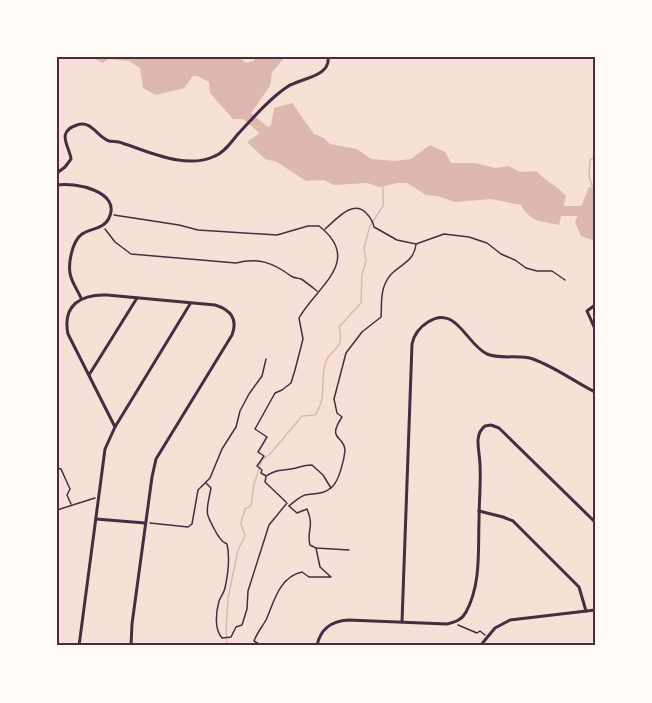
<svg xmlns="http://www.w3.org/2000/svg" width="652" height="703" viewBox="0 0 652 703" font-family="Raleway,sans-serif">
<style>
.water{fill:#dcb8b0}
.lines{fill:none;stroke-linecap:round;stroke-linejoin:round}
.stream{stroke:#dcb8b0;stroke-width:1.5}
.river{stroke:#dcb8b0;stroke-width:10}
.path{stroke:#4a2c40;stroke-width:1.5}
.minor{stroke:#4a2c40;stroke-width:3}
.neatline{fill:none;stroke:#4a2c40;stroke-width:2}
</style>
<rect width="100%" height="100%" fill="#f7e1d7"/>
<g class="water">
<path d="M 91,57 L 239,57 L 246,63 L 254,61 L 255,57 L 285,57 L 272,72 L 270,86 L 247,119 L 233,119 L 210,93 L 209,82 L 197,76 L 193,76 L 184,88 L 156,95 L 143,88 L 140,68 L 129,61 L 108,59 L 103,63 Z"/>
<path d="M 292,103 L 314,134 L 324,138 L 330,144 L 357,149 L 371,159 L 395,161 L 411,159 L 430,145 L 445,152 L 451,163 L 474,163 L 496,168 L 509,166 L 520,172 L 536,171 C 545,181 557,185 566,196 L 559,225 C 541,221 530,222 521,205 L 491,199 L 455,202 L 437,196 L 426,195 L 407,183 L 397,183 L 380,187 L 367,183 L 334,185 L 324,180 L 306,181 L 277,162 L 265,159 L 247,142 L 271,125 L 274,108 Z"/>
<path d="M 589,187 L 595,188 L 595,241 L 581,236 L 575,222 Z"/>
</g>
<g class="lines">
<g class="stream">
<path d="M 593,189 L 589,176 L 590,160 L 595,156"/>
<path d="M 227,646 L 226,630 L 228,598 L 238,550 L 245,536 L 241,523 L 245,509 L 251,506 L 254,484 L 262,460 L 270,454 L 302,416 L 315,415 C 328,398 319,380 326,361 C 329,354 338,349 340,342 C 341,338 340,331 339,327 L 361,303 L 362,274 L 366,261 L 364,248 L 370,226 L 383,206 L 383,184"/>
</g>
<g class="river">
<path d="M 238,108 L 274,139"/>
<path d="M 551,205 L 561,211 L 595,211"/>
</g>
<g class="path">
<path d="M 114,215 L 179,225 L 198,230 L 277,235 L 308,226 L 319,226 C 364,261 316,287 299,318 L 303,339 L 295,370 L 291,383 L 282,390 L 275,393 L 255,429 L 267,437 L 258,452 L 264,456 L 257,466 L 262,470 L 261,473 L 266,476 C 278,469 279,471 291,469 C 300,468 301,465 312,465 L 323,475 L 331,488"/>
<path d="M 105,229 L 115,242 L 131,254 L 236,263 C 259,257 273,263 291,276 C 296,279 296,277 301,279 C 306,282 312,287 317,291"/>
<path d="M 325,229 C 336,220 353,198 367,214 C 371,218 373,222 374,227 L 397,240 L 416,244 L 444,234 L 469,237 L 487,243 L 501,254 L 515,260 L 526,268 L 537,271 L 552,271 L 565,280"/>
<path d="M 57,468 L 61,469 L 70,489 L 67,495 L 71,504"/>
<path d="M 266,477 L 265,482 L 286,502"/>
<path d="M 206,483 L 211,488 C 206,514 204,511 217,534 C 221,539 220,541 227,544 C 230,557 228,574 225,588 C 224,593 221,596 219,601 C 216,612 214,629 222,638 L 231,637 L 236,627 L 242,625 L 247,609 L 248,591 L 269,525 L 287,503"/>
<path d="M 289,506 C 294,502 299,497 305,495 C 315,493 323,495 332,487 C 339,481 344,460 345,451 C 345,435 326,441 342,417 L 337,413 L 334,399 L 346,353 L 362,332 L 381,317 C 382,307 380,294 385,284 C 392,265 414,266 416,244"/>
<path d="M 289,506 L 297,513 L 307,509 C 315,527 306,531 310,545 L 316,548 L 349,550"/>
<path d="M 57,510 L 95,498"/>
<path d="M 150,523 L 188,527 L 192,524 L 198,490 L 210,478 L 222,449 L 236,427 L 240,411 L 249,394 L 262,376 L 266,359"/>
<path d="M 458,625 L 477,633 L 480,631 L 485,635"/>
<path d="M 262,646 L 254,641 C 257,633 262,627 266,620 C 274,602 279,577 302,572 L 309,577 L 331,577 L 320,567 L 316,548"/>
</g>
<g class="minor">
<path d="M 57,173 L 65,167 L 71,159 C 70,147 55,132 77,125 C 92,120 97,137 109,141 C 113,142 118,141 122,143 C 150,152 186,170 215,156 C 225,152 231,142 238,134 C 253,118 269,99 287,87 C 300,78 331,77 328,57"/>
<path d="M 57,185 C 74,182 122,191 109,218 C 104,229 91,228 82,234 C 72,241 67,266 71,277 C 73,284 78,291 81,298"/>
<path d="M 595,305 L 587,311 L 595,329"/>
<path d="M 89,375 L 137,298"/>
<path d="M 115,427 L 68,334 C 62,305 81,294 107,295 L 215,305 C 231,310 238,319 232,335 L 156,459 L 152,477 L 132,624 L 131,646"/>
<path d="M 479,511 L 503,517 L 513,521 L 579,587 L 586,611"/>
<path d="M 96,519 L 145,523"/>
<path d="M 402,622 L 412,344 C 414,334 420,327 428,322 C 456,304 466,344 487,354 C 501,360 519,354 533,359 C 555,367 575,382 595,392"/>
<path d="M 79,646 L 105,449 L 115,427 L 190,304"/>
<path d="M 317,646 C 320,629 332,621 348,620 L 447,624 C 455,622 462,620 466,612 C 481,585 478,551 479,521 C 479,502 481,483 480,465 C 480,452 473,435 485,426 L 491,425 L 499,428 L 595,522"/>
<path d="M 480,646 L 495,628 L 510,620 L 595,610"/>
</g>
</g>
<rect width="652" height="703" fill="none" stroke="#fffaf5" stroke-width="117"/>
<rect x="58" y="58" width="536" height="586" class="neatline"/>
</svg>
